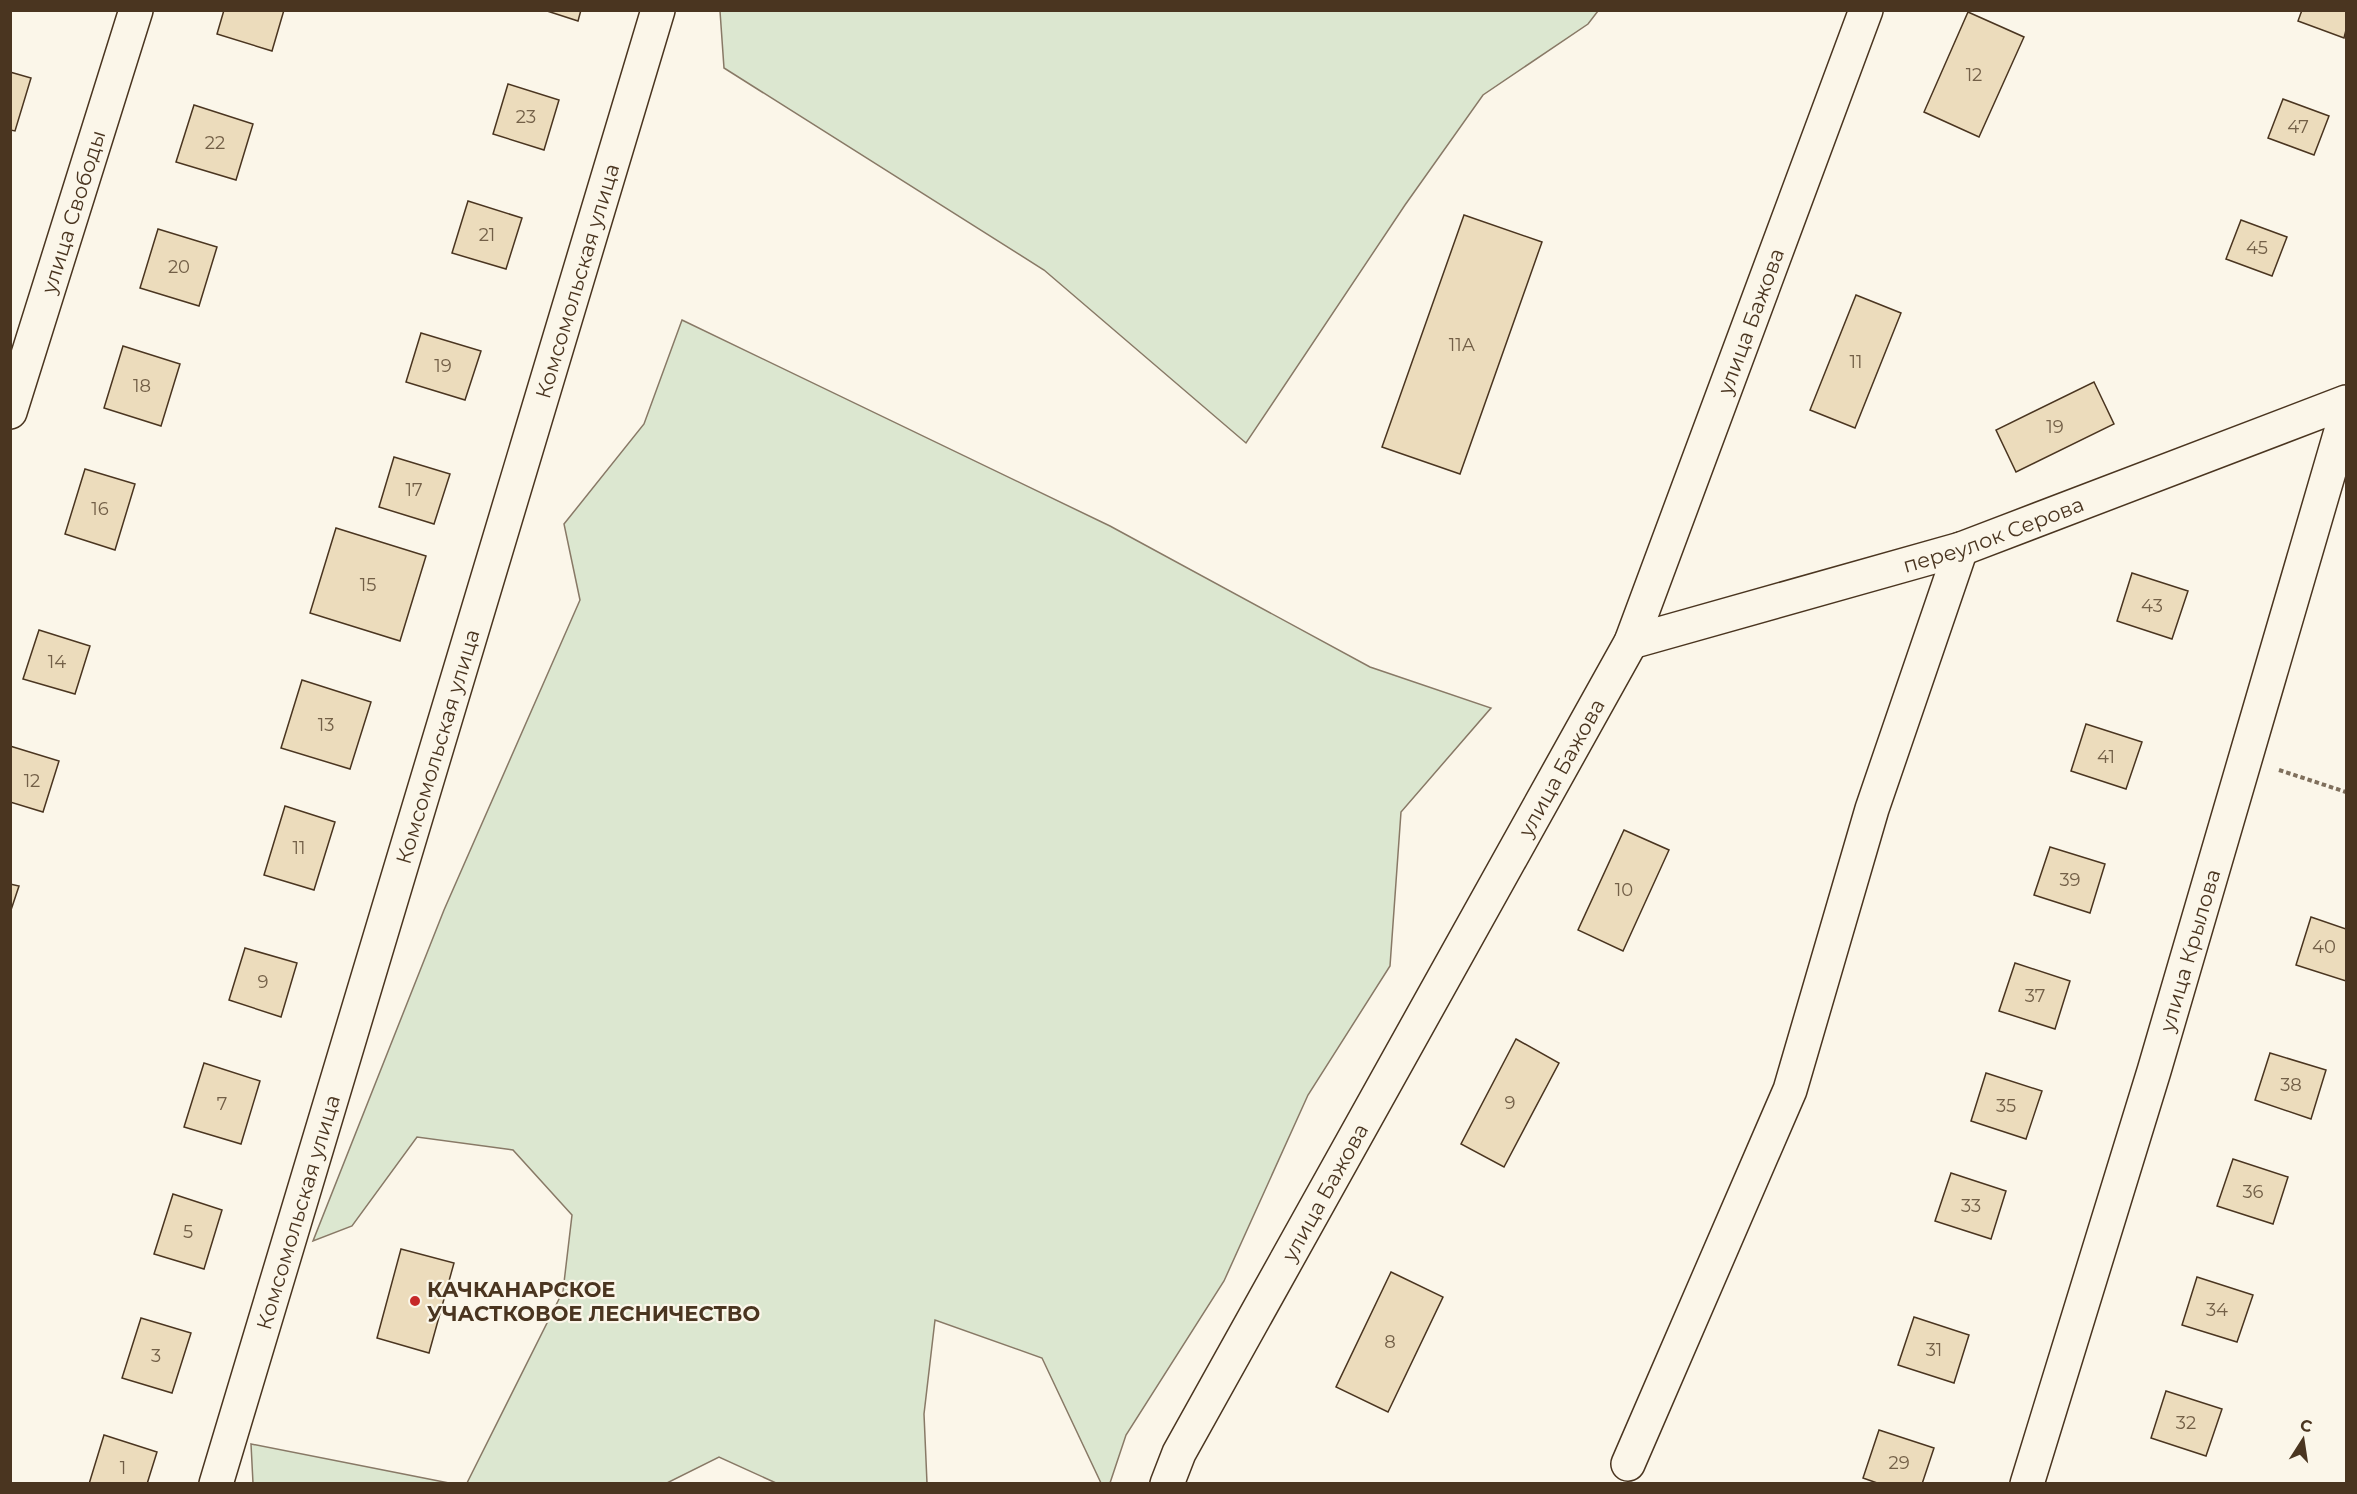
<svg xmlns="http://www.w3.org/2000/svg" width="2357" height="1494" viewBox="0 0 2357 1494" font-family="Montserrat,sans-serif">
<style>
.green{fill:#dce7d0;stroke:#887966;stroke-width:1.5}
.building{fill:#ecdcbc;stroke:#4a3520;stroke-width:1.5}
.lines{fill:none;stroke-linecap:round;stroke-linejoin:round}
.minor-casing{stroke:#4a3520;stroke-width:36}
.secondary-casing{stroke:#4a3520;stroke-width:36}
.path{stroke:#7f6f5c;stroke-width:4;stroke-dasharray:4.5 3;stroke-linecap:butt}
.minor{stroke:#fbf6e9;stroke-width:33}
.secondary{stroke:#fbf6e9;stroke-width:33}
.poi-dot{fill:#c62828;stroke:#fbf6e9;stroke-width:2}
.labels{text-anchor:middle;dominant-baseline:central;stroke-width:4.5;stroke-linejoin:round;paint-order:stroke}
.number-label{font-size:18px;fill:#725f47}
.street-label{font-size:21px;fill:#4a3520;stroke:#fbf6e9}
.poi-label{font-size:21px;font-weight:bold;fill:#4a3520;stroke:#fbf6e9;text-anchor:start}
</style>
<rect width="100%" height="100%" fill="#fbf6e9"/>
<g class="green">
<path d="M 720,11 L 720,10 L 1598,11 L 1588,24 L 1483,95 L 1405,205 L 1246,443 L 1044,270 L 724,68 Z"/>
<path d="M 682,320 L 1110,526 L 1370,667 L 1491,708 L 1401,812 L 1390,966 L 1308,1095 L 1224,1281 L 1126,1435 L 1110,1483 L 1101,1483 L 1042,1358 L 935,1320 L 924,1414 L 927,1483 L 776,1483 L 719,1457 L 667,1483 L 467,1483 L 563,1291 L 572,1215 L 513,1150 L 417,1137 L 352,1226 L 313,1241 L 444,910 L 580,600 L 564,524 L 644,424 Z"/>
<path d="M 251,1444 L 449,1483 L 253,1483 Z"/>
</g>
<g class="building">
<path d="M 224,10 L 284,10 L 272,51 L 217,34 Z"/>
<path d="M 544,10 L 581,10 L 578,21 Z"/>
<path d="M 2302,10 L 2346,10 L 2346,30 L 2344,38 L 2298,21 Z"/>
<path d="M 1968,12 L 2024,37 L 1979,137 L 1924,112 Z"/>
<path d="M 10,72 L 31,78 L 15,131 L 10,130 Z"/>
<path d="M 508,84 L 559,100 L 544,150 L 493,134 Z"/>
<path d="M 2283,99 L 2329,116 L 2314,155 L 2268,138 Z"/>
<path d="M 194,105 L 253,124 L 236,180 L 176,162 Z"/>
<path d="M 468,201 L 522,218 L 506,269 L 452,253 Z"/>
<path d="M 1464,215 L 1542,242 L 1460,474 L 1382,447 Z"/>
<path d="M 2241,220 L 2287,237 L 2272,276 L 2226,259 Z"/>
<path d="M 158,229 L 217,247 L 199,306 L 140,288 Z"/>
<path d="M 1856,295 L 1901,313 L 1855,428 L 1810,410 Z"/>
<path d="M 421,333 L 481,351 L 465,400 L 406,382 Z"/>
<path d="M 123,346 L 180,364 L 161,426 L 104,408 Z"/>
<path d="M 2094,382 L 2114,424 L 2016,472 L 1996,430 Z"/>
<path d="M 394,457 L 450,474 L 434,524 L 379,507 Z"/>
<path d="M 85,469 L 135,484 L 115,550 L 65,534 Z"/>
<path d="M 336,528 L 426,556 L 400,641 L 310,613 Z"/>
<path d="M 2132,573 L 2188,591 L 2172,639 L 2117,621 Z"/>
<path d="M 39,630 L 90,646 L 75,694 L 23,679 Z"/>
<path d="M 302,680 L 371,702 L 350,769 L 281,748 Z"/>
<path d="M 2086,724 L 2142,742 L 2126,789 L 2071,771 Z"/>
<path d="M 10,746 L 59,761 L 43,812 L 10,802 Z"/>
<path d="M 285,806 L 335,822 L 314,890 L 264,875 Z"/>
<path d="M 1624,830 L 1669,850 L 1623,951 L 1578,930 Z"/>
<path d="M 2050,847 L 2105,864 L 2090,913 L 2034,895 Z"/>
<path d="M 10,884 L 19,886 L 10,913 Z"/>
<path d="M 2311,917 L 2346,929 L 2346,981 L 2296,965 Z"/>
<path d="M 245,948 L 297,963 L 281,1017 L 229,1000 Z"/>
<path d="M 2015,963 L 2070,981 L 2055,1029 L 1999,1011 Z"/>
<path d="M 1516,1039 L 1559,1063 L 1504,1167 L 1461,1144 Z"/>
<path d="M 2270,1053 L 2326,1070 L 2311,1119 L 2255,1100 Z"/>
<path d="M 204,1063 L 260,1081 L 241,1144 L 184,1127 Z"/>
<path d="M 1986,1073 L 2042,1091 L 2026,1139 L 1971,1121 Z"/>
<path d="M 2233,1159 L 2288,1177 L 2273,1224 L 2217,1206 Z"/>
<path d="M 1951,1173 L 2006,1191 L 1991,1239 L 1935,1221 Z"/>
<path d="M 173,1194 L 222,1210 L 204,1269 L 154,1254 Z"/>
<path d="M 401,1249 L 454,1263 L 429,1353 L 377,1338 Z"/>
<path d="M 1391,1272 L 1443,1297 L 1388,1412 L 1336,1387 Z"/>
<path d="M 2197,1277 L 2253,1295 L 2237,1342 L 2182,1325 Z"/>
<path d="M 1914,1317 L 1969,1335 L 1954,1383 L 1898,1365 Z"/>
<path d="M 141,1318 L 191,1333 L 172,1393 L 122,1378 Z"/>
<path d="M 2166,1391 L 2222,1409 L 2206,1456 L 2151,1438 Z"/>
<path d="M 1879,1430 L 1934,1448 L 1922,1484 L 1880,1484 L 1863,1478 Z"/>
<path d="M 104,1435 L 157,1452 L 147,1484 L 89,1484 Z"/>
</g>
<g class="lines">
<defs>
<g id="minor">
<path id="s1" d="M 10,412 L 136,10"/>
<path id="s2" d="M 1631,642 L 1961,549 L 2346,402"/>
<path d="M 1628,1464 L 1790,1090 L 1872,809 L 1961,549"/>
<path id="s3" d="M 216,1484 L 658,10"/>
<path id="s4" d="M 1167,1484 L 1179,1453 L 1631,642 L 1866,10"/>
</g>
<g id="secondary">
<path id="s5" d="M 2027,1484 L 2154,1071 L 2346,414"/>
</g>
</defs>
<use href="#minor" class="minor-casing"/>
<use href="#secondary" class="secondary-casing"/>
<path class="path" d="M 2279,770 L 2346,792"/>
<use href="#minor" class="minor"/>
<use href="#secondary" class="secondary"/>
</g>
<circle class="poi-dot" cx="415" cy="1301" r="6"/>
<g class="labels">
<g class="number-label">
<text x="1974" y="75">12</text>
<text x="526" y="117">23</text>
<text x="2298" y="127">47</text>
<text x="215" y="143">22</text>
<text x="487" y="235">21</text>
<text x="2257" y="248">45</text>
<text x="179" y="267">20</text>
<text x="1462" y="345">11А</text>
<text x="1856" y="362">11</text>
<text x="443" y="366">19</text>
<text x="142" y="386">18</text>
<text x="2055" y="427">19</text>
<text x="414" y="490">17</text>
<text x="100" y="509">16</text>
<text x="368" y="585">15</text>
<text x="2152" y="606">43</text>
<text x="57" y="662">14</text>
<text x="326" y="725">13</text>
<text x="2106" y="757">41</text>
<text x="32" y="781">12</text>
<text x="299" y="848">11</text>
<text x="2070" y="880">39</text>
<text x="1624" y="890">10</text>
<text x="2324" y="947">40</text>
<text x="263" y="982">9</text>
<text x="2035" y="996">37</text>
<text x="2291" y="1085">38</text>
<text x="1510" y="1103">9</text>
<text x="222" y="1104">7</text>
<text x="2006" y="1106">35</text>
<text x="2253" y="1192">36</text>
<text x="1971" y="1206">33</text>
<text x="188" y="1232">5</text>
<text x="2217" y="1310">34</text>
<text x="1390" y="1342">8</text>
<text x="1934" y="1350">31</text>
<text x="156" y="1356">3</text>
<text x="2186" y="1423">32</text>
<text x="1899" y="1463">29</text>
<text x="123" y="1468">1</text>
</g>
<g class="street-label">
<text stroke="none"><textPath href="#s1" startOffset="210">улица Свободы</textPath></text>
<text stroke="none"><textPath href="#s3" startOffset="1256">Комсомольская улица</textPath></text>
<text stroke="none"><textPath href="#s4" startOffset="1304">улица Бажова</textPath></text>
<text stroke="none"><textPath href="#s2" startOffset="378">переулок Серова</textPath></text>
<text stroke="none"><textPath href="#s3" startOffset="770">Комсомольская улица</textPath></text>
<text stroke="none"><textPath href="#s4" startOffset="818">улица Бажова</textPath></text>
<text stroke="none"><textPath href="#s5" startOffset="558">улица Крылова</textPath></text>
<text stroke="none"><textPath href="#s4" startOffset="332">улица Бажова</textPath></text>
<text stroke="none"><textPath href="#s3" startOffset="284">Комсомольская улица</textPath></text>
</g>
<g class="poi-label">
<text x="427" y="1289">КАЧКАНАРСКОЕ<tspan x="427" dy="24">УЧАСТКОВОЕ ЛЕСНИЧЕСТВО</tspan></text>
</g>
</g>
<rect width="2357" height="1494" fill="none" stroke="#4a3520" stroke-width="24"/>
<g transform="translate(2303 1440) rotate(12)" stroke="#fbf6e9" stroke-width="4.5" paint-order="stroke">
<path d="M0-4.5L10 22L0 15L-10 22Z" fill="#4a3520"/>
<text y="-9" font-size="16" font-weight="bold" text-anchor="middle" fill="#4a3520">С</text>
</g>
</svg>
